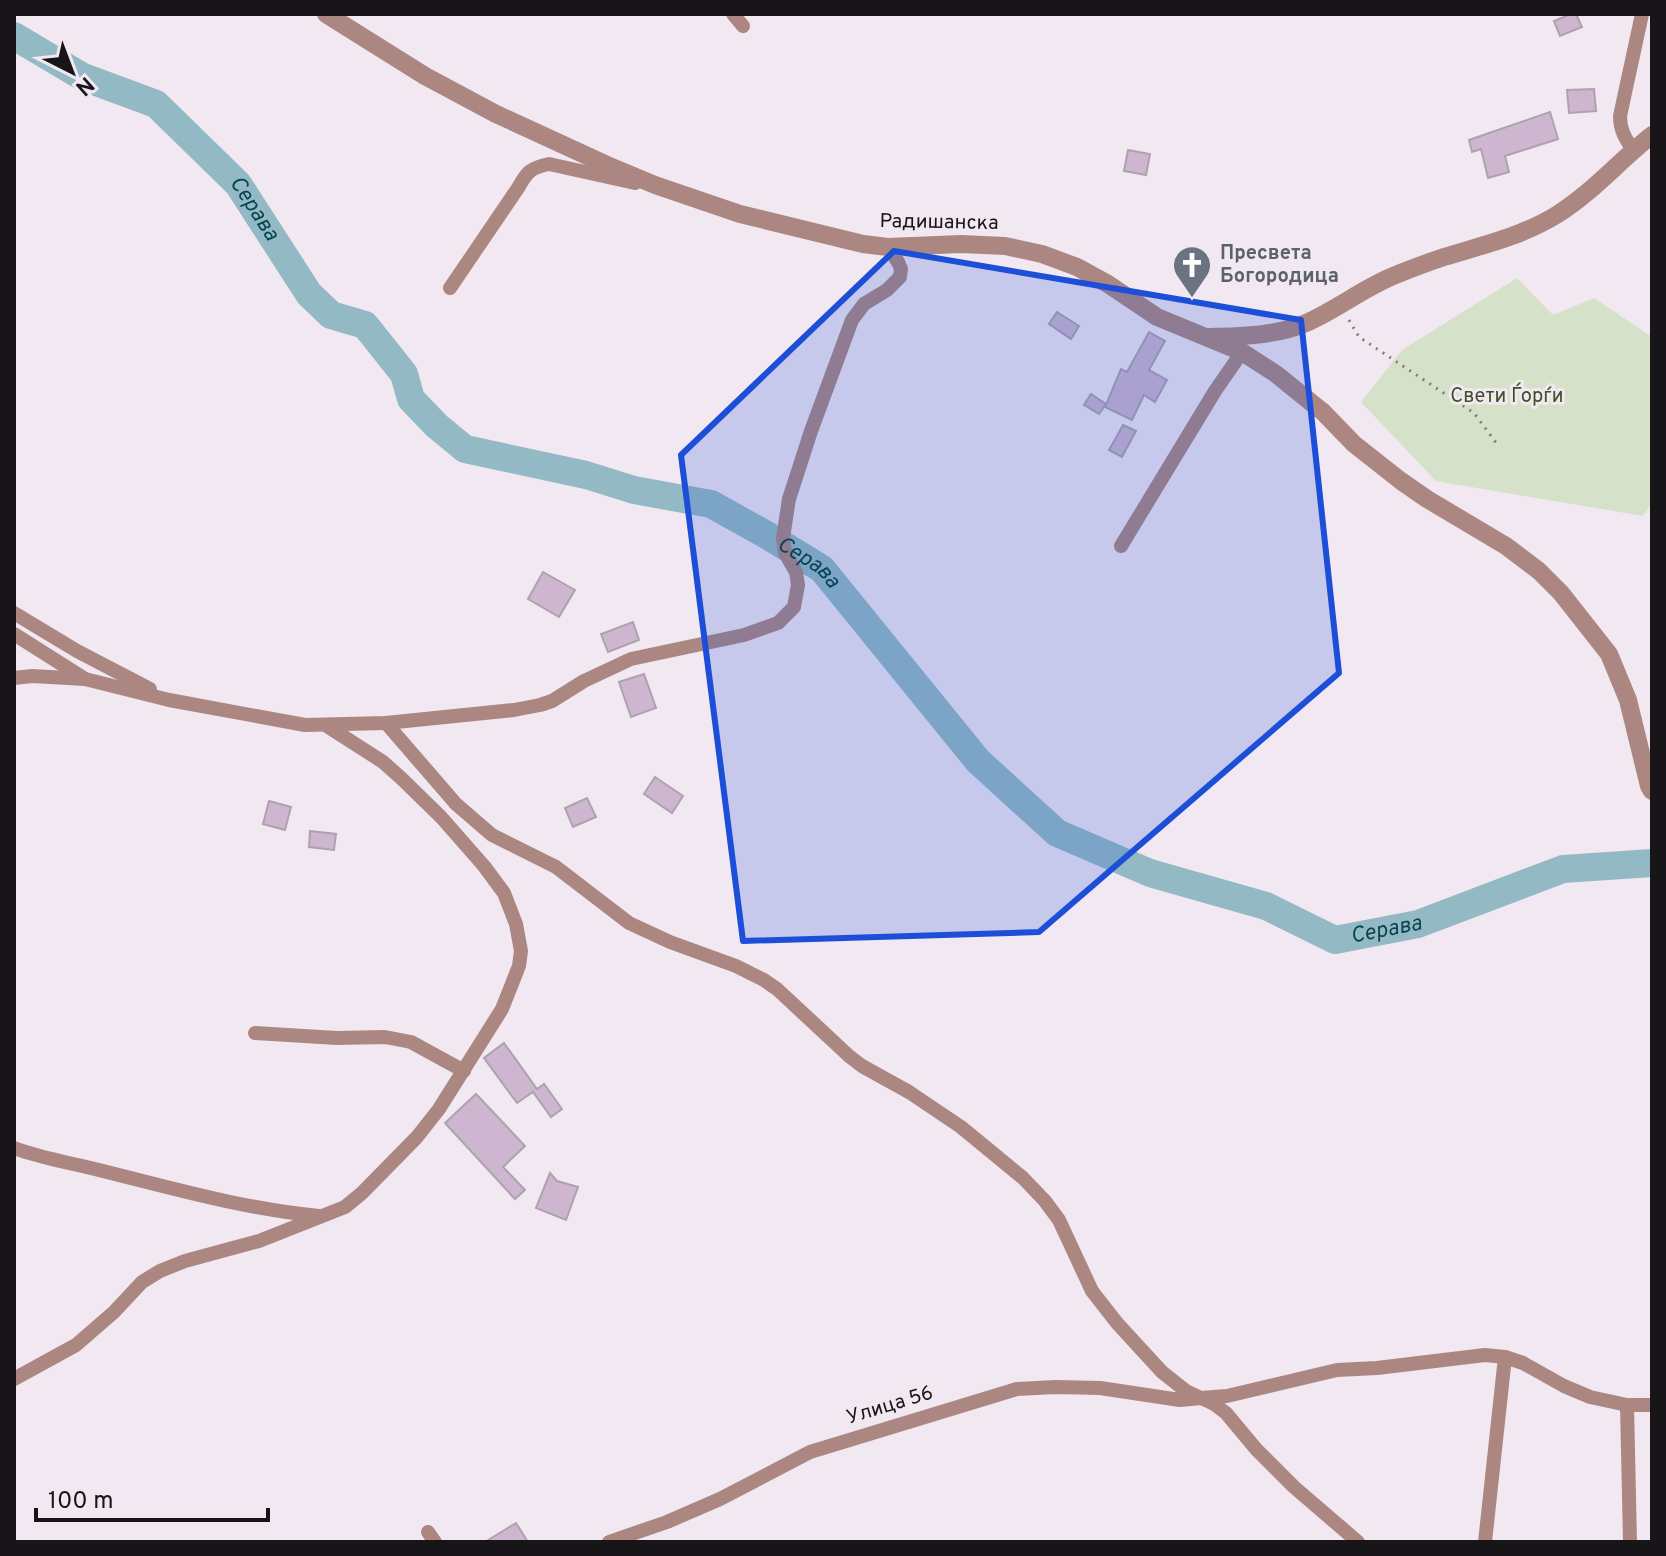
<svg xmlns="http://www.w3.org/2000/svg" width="1666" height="1556" viewBox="0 0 1666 1556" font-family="Overpass,sans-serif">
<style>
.green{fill:#d5e1c8}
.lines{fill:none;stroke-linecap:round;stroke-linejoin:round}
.river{stroke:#93bac4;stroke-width:28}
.building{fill:#ceb6d0;stroke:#aca3ac;stroke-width:2}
.path{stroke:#827c82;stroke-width:3;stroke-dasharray:2 6;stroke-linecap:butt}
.minor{stroke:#ac8782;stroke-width:14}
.tertiary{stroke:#ac8782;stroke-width:18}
.marked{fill:#1d4ed8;fill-opacity:0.2;stroke:#1d4ed8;stroke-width:6;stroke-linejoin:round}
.labels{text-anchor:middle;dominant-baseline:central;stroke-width:6;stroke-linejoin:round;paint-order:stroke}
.street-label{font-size:20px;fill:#181518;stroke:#f1e8f2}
.worship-label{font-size:20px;font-weight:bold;fill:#5b616d;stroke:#f1e8f2;text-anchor:start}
.park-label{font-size:20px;fill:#3d5123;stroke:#f1e8f2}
.water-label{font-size:22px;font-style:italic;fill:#084550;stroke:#f1e8f2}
</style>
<rect width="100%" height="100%" fill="#f1e8f2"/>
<path class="green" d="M 1517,278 L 1553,315 L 1594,298 L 1652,337 L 1652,502 L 1643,516 L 1436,481 L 1361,402 L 1402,350 Z"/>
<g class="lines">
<path class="river" id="s1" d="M 14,36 L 83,77 L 156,104 L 238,184 L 309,294 L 331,315 L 365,325 L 404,374 L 411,399 L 437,426 L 465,449 L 586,475 L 634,490 L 711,504 L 765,534 L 822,569 L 978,761 L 1057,833 L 1150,873 L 1266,906 L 1335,940 L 1418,924 L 1563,869 L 1652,863"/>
</g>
<g class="building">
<path d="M 1571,14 L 1576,14 L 1582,27 L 1560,36 L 1554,21 Z"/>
<path d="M 1594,89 L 1596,111 L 1569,113 L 1567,90 Z"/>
<path d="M 1550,112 L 1558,139 L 1505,156 L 1509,172 L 1488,178 L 1481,149 L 1472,152 L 1469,140 Z"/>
<path d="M 1128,150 L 1150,154 L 1146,175 L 1124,171 Z"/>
<path d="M 1057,312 L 1079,326 L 1071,339 L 1049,324 Z"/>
<path d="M 1149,332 L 1165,341 L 1149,370 L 1167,380 L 1155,402 L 1144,395 L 1132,420 L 1105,407 L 1121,369 L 1127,372 Z"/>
<path d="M 1091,394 L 1106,404 L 1099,414 L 1084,405 Z"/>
<path d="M 1123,425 L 1136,431 L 1122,457 L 1109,450 Z"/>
<path d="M 543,572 L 575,590 L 559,617 L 528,599 Z"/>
<path d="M 633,622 L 639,640 L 608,652 L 601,634 Z"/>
<path d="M 644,674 L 656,708 L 631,717 L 619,682 Z"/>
<path d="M 655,777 L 683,796 L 672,813 L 644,794 Z"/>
<path d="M 587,798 L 596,817 L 573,827 L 565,808 Z"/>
<path d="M 269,801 L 291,807 L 285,830 L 263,824 Z"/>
<path d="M 310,831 L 336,834 L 334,850 L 309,847 Z"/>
<path d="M 504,1043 L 537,1089 L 544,1084 L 562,1109 L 551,1117 L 533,1092 L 517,1103 L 484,1058 Z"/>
<path d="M 476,1094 L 525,1146 L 503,1167 L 525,1190 L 515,1199 L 445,1123 Z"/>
<path d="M 550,1173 L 557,1181 L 578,1187 L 566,1220 L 536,1208 Z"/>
<path d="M 516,1523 L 528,1542 L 485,1542 Z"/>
</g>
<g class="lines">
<path class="path" d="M 1349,320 L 1359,337 L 1474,413 L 1497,444"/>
<g class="minor">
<path d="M 733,14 L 743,26"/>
<path d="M 1633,150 C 1625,138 1620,130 1620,116 L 1642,14"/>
<path d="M 450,288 L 518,188 C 527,172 530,168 549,164 L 635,183"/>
<path d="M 1121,546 L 1215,391 L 1242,352"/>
<path d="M 14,613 L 77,651 L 150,689"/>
<path d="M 14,634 L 85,679"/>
<path d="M 14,678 L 32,676 L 85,679 L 169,700 L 305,725 L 386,723 L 514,710 L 540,705 L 552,701 L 584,681 L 631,659 L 744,635 L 778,623 L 794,607 L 798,585 L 796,572 L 785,553 L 783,538 L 789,499 L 811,431 L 852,320 L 864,304 L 887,290 L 900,277 L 901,269 L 898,262 L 888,247"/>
<path d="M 386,723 L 456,804 L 492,835 L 556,867 L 629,923 L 670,942 L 736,966 L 764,980 L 777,989 L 849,1056 L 862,1066 L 909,1092 L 961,1127 L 1023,1178 L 1045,1201 L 1059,1220 L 1092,1291 L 1117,1323 L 1162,1372 L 1186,1391 L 1201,1398 L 1227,1396 L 1337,1370 L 1377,1368 L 1485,1355 L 1505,1357 L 1523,1363 L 1564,1386 L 1590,1397 L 1627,1405 L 1652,1405"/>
<path d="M 255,1033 L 337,1038 L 385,1037 L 411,1042 L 464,1071"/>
<path d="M 14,1148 C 43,1159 73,1163 103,1171 C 175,1189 245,1209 319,1216"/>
<path d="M 14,1379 L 76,1345 L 114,1312 L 142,1282 L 160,1271 L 185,1261 L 259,1241 L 345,1207 L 362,1193 L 417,1137 L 439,1109 L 502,1009 L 519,966 L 521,951 L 516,924 L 504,893 L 484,866 L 441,817 L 401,778 L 383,762 L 327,726"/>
<path d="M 1627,1405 L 1630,1542"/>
<path d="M 428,1532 L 435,1542"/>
<path d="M 609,1542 L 667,1522 L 720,1499 L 810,1452 L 1017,1389 L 1056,1387 L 1100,1388 L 1180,1400 L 1201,1398 L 1214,1404 L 1226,1413 L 1256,1449 L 1294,1487 L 1358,1542"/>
<path d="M 1485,1542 L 1505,1357"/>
</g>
<g class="tertiary">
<path d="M 326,14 L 425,76 L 496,114 L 607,165 L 655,185 L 740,214 L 863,244 L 888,247 L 961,244 L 1005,246 L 1042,254 L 1077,267 L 1108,284 L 1157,317 L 1242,352 L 1276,374 L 1323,412 L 1354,444 L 1401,481 L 1427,499 L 1506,546 L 1539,571 L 1561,593 L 1609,654 L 1628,700 L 1649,786 L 1652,791"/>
<path d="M 1210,337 C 1242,336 1276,336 1306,323 C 1338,309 1366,286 1398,274 C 1413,268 1429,262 1444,257 C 1483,245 1523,236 1558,214 C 1593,192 1620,160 1652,135"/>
</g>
</g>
<path class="marked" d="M 894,251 L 1301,320 L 1339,673 L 1039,932 L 743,941 L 681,455 Z"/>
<defs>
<symbol id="church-pin" viewBox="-11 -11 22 30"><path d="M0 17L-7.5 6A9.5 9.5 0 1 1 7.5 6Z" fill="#6b7280" stroke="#f1e8f2"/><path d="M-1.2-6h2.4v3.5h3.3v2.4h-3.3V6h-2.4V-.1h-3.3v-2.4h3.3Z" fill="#fff"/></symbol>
</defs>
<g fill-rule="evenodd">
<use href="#church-pin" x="1170" y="243" width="44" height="60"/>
</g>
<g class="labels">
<g class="street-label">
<text transform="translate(939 223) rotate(1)">Радишанска</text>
<text transform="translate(890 1406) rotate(-17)">Улица 56</text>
</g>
<g class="worship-label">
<text x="1220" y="254">Пресвета<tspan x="1220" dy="23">Богородица</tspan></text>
</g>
<g class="park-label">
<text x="1507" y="397">Свети Ѓорѓи</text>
</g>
<g class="water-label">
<text stroke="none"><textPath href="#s1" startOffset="302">Серава</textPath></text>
<text stroke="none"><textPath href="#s1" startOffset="998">Серава</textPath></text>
<text stroke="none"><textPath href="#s1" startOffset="1718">Серава</textPath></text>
</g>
</g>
<rect width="1666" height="1556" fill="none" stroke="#181518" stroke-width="32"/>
<g transform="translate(72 72) rotate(138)" stroke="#f1e8f2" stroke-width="6" paint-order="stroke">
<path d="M0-6L14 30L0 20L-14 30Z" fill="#181518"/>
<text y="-12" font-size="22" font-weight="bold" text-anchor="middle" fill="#181518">N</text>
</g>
<path d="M36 1508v12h232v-12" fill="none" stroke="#181518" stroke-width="4"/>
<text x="48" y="1508" font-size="24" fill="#181518" stroke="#f1e8f2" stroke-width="6" paint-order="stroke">100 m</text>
</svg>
